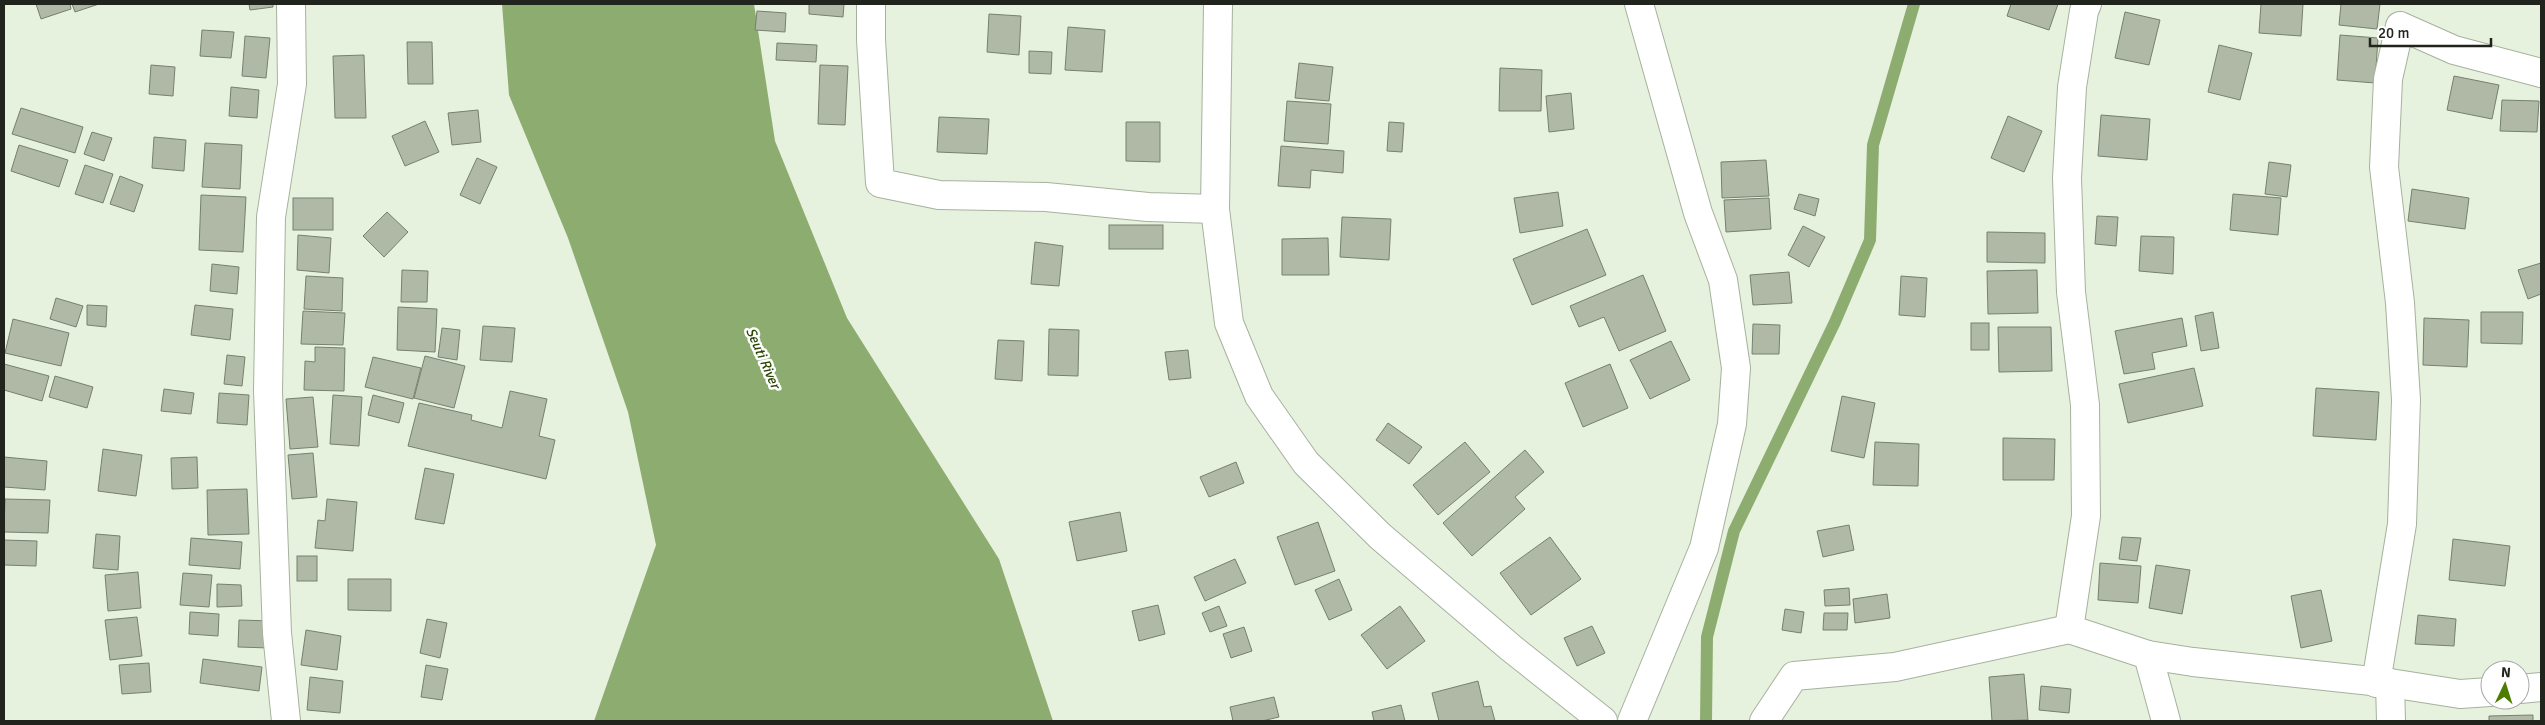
<svg xmlns="http://www.w3.org/2000/svg" width="2545" height="725" viewBox="0 0 2545 725" font-family="Signika,sans-serif">
<style>
.water{fill:#8dad70}
.lines{fill:none;stroke-linecap:round;stroke-linejoin:round}
.stream{stroke:#8dad70;stroke-width:12}
.building{fill:#afb9a6;stroke:#76806e}
.minor-casing{stroke:#a6b19e;stroke-width:30}
.minor{stroke:#fff;stroke-width:28}
.labels{text-anchor:middle;dominant-baseline:central;stroke-width:5;stroke-linejoin:round;paint-order:stroke}
.water-label{font-size:14px;font-style:italic;fill:#2b4701;stroke:#fff}
</style>
<rect width="100%" height="100%" fill="#e7f2de"/>
<path class="water" d="M 502,4 L 754,4 L 775,141 L 847,318 L 999,559 L 1053,721 L 594,721 L 656,545 L 628,412 L 568,238 L 509,95 Z"/>
<g class="lines">
<path class="stream" d="M 1706,721 L 1707,637 L 1734,531 L 1835,322 L 1870,240 L 1873,145 L 1914,4"/>
</g>
<g class="building">
<path d="M 36,4 L 70,4 L 71,9 L 41,19 Z"/>
<path d="M 72,4 L 99,4 L 75,12 Z"/>
<path d="M 249,4 L 273,4 L 273,7 L 250,10 Z"/>
<path d="M 809,4 L 844,4 L 843,17 L 809,14 Z"/>
<path d="M 2011,4 L 2058,4 L 2049,30 L 2007,16 Z"/>
<path d="M 2261,4 L 2303,4 L 2301,36 L 2259,33 Z"/>
<path d="M 2341,4 L 2380,4 L 2377,29 L 2339,25 Z"/>
<path d="M 757,11 L 786,13 L 785,32 L 755,30 Z"/>
<path d="M 2125,12 L 2160,20 L 2149,65 L 2115,58 Z"/>
<path d="M 989,14 L 1021,16 L 1019,55 L 987,52 Z"/>
<path d="M 1068,27 L 1105,30 L 1102,72 L 1065,70 Z"/>
<path d="M 202,30 L 234,32 L 231,58 L 200,56 Z"/>
<path d="M 2340,35 L 2378,38 L 2375,83 L 2337,80 Z"/>
<path d="M 245,36 L 270,38 L 266,78 L 242,76 Z"/>
<path d="M 407,42 L 432,42 L 433,84 L 408,84 Z"/>
<path d="M 777,43 L 817,45 L 816,62 L 776,60 Z"/>
<path d="M 2219,45 L 2252,53 L 2240,100 L 2208,92 Z"/>
<path d="M 1029,51 L 1052,52 L 1051,74 L 1029,73 Z"/>
<path d="M 364,55 L 366,118 L 335,118 L 333,56 Z"/>
<path d="M 1299,63 L 1333,67 L 1329,101 L 1295,98 Z"/>
<path d="M 151,65 L 175,67 L 173,96 L 149,94 Z"/>
<path d="M 820,65 L 848,66 L 845,125 L 818,124 Z"/>
<path d="M 1500,68 L 1542,70 L 1541,111 L 1499,111 Z"/>
<path d="M 2454,76 L 2499,85 L 2492,119 L 2447,110 Z"/>
<path d="M 231,87 L 259,90 L 257,118 L 229,116 Z"/>
<path d="M 1571,93 L 1574,129 L 1549,132 L 1546,96 Z"/>
<path d="M 2502,100 L 2539,101 L 2537,132 L 2500,131 Z"/>
<path d="M 1287,101 L 1331,104 L 1328,144 L 1284,141 Z"/>
<path d="M 21,108 L 83,127 L 75,153 L 12,134 Z"/>
<path d="M 478,110 L 481,142 L 452,145 L 448,113 Z"/>
<path d="M 2101,115 L 2150,119 L 2147,160 L 2098,156 Z"/>
<path d="M 2008,116 L 2042,131 L 2024,172 L 1991,158 Z"/>
<path d="M 939,117 L 989,119 L 987,154 L 937,152 Z"/>
<path d="M 425,121 L 439,152 L 405,166 L 392,136 Z"/>
<path d="M 1126,122 L 1160,122 L 1160,162 L 1126,161 Z"/>
<path d="M 1389,122 L 1404,123 L 1402,152 L 1387,151 Z"/>
<path d="M 92,132 L 112,138 L 104,161 L 84,154 Z"/>
<path d="M 154,137 L 186,140 L 184,171 L 152,168 Z"/>
<path d="M 205,143 L 242,145 L 240,189 L 202,187 Z"/>
<path d="M 19,145 L 68,160 L 59,187 L 11,171 Z"/>
<path d="M 1281,146 L 1344,151 L 1343,173 L 1311,170 L 1310,188 L 1278,186 Z"/>
<path d="M 477,158 L 497,167 L 480,204 L 460,195 Z"/>
<path d="M 1766,160 L 1769,196 L 1722,198 L 1721,162 Z"/>
<path d="M 2269,162 L 2291,165 L 2287,197 L 2265,194 Z"/>
<path d="M 85,165 L 113,174 L 103,203 L 75,194 Z"/>
<path d="M 120,176 L 143,185 L 134,212 L 110,204 Z"/>
<path d="M 2412,189 L 2469,198 L 2465,229 L 2408,221 Z"/>
<path d="M 1558,192 L 1563,226 L 1520,233 L 1514,198 Z"/>
<path d="M 1799,194 L 1819,199 L 1815,216 L 1794,209 Z"/>
<path d="M 2233,194 L 2281,198 L 2278,235 L 2230,230 Z"/>
<path d="M 201,195 L 246,197 L 243,252 L 199,250 Z"/>
<rect x="293" y="198" width="40" height="32"/>
<path d="M 1769,198 L 1771,229 L 1726,232 L 1724,200 Z"/>
<path d="M 387,212 L 408,232 L 384,257 L 363,236 Z"/>
<path d="M 2097,216 L 2118,217 L 2116,246 L 2095,244 Z"/>
<path d="M 1342,217 L 1391,219 L 1389,260 L 1340,257 Z"/>
<rect x="1109" y="225" width="54" height="24"/>
<path d="M 1803,226 L 1825,237 L 1809,267 L 1788,255 Z"/>
<path d="M 1587,229 L 1606,275 L 1532,305 L 1513,259 Z"/>
<path d="M 1987,232 L 2045,233 L 2045,263 L 1987,262 Z"/>
<path d="M 298,235 L 331,238 L 329,273 L 297,270 Z"/>
<path d="M 2141,236 L 2174,237 L 2173,274 L 2139,271 Z"/>
<path d="M 1328,238 L 1329,275 L 1282,275 L 1282,239 Z"/>
<path d="M 1035,242 L 1063,246 L 1059,286 L 1031,284 Z"/>
<path d="M 2541,263 L 2541,294 L 2528,299 L 2518,270 Z"/>
<path d="M 212,264 L 239,267 L 237,294 L 210,291 Z"/>
<path d="M 402,270 L 428,271 L 427,302 L 401,302 Z"/>
<path d="M 2037,270 L 2038,313 L 1988,314 L 1987,271 Z"/>
<path d="M 1789,272 L 1792,303 L 1753,305 L 1750,275 Z"/>
<path d="M 1643,275 L 1666,331 L 1619,351 L 1604,317 L 1579,327 L 1570,306 Z"/>
<path d="M 306,276 L 343,278 L 342,311 L 304,309 Z"/>
<path d="M 1901,276 L 1927,278 L 1925,317 L 1899,315 Z"/>
<path d="M 56,298 L 83,306 L 76,327 L 50,319 Z"/>
<path d="M 87,305 L 107,306 L 106,327 L 87,325 Z"/>
<path d="M 195,305 L 233,309 L 230,340 L 191,335 Z"/>
<path d="M 398,307 L 437,309 L 435,352 L 397,350 Z"/>
<path d="M 303,311 L 345,313 L 343,345 L 301,344 Z"/>
<path d="M 2213,312 L 2219,348 L 2201,351 L 2195,316 Z"/>
<path d="M 2481,312 L 2523,312 L 2522,344 L 2481,343 Z"/>
<path d="M 2182,318 L 2187,346 L 2152,353 L 2155,369 L 2124,374 L 2115,331 Z"/>
<path d="M 2424,318 L 2469,320 L 2467,367 L 2423,365 Z"/>
<path d="M 13,319 L 69,333 L 61,366 L 5,353 Z"/>
<rect x="1971" y="323" width="18" height="27"/>
<path d="M 1753,324 L 1780,325 L 1779,354 L 1752,354 Z"/>
<path d="M 483,326 L 515,328 L 512,362 L 480,360 Z"/>
<path d="M 1998,327 L 2051,327 L 2052,371 L 1999,372 Z"/>
<path d="M 442,328 L 460,330 L 457,360 L 438,357 Z"/>
<path d="M 1049,329 L 1079,330 L 1078,376 L 1048,375 Z"/>
<path d="M 998,340 L 1024,341 L 1022,381 L 995,379 Z"/>
<path d="M 1671,341 L 1690,380 L 1650,399 L 1630,360 Z"/>
<path d="M 315,347 L 345,348 L 344,391 L 304,390 L 305,361 L 315,362 Z"/>
<path d="M 1188,350 L 1191,378 L 1169,380 L 1165,352 Z"/>
<path d="M 227,355 L 245,357 L 242,386 L 224,384 Z"/>
<path d="M 425,356 L 465,366 L 454,408 L 414,398 Z"/>
<path d="M 373,357 L 421,368 L 413,399 L 365,387 Z"/>
<path d="M 4,364 L 49,376 L 42,401 L 4,390 Z"/>
<path d="M 1610,364 L 1628,408 L 1583,427 L 1565,383 Z"/>
<path d="M 2194,368 L 2203,406 L 2128,423 L 2119,384 Z"/>
<path d="M 55,376 L 93,387 L 87,408 L 49,397 Z"/>
<path d="M 2316,388 L 2379,392 L 2376,440 L 2313,436 Z"/>
<path d="M 164,389 L 194,393 L 191,414 L 161,411 Z"/>
<path d="M 510,391 L 547,399 L 539,436 L 555,440 L 546,479 L 408,446 L 419,403 L 472,415 L 471,420 L 502,428 Z"/>
<path d="M 219,393 L 249,395 L 247,425 L 217,423 Z"/>
<path d="M 333,395 L 362,397 L 359,446 L 330,444 Z"/>
<path d="M 373,395 L 404,403 L 399,423 L 368,415 Z"/>
<path d="M 1842,396 L 1875,403 L 1864,458 L 1831,451 Z"/>
<path d="M 313,397 L 318,447 L 290,449 L 286,399 Z"/>
<path d="M 1388,423 L 1422,447 L 1409,464 L 1376,440 Z"/>
<path d="M 2003,438 L 2055,439 L 2054,480 L 2003,480 Z"/>
<path d="M 1465,442 L 1490,472 L 1438,515 L 1413,485 Z"/>
<path d="M 1875,442 L 1919,444 L 1918,486 L 1873,485 Z"/>
<path d="M 103,449 L 142,455 L 136,496 L 98,491 Z"/>
<path d="M 1525,450 L 1544,472 L 1515,497 L 1525,509 L 1472,556 L 1443,523 Z"/>
<path d="M 313,453 L 317,497 L 292,499 L 288,455 Z"/>
<path d="M 4,457 L 47,461 L 45,490 L 4,487 Z"/>
<path d="M 197,457 L 198,488 L 172,489 L 171,458 Z"/>
<path d="M 1236,462 L 1244,483 L 1209,497 L 1200,477 Z"/>
<path d="M 425,468 L 454,474 L 444,524 L 415,519 Z"/>
<path d="M 247,489 L 249,534 L 208,535 L 207,490 Z"/>
<path d="M 5,499 L 50,500 L 48,533 L 4,532 Z"/>
<path d="M 327,499 L 357,502 L 353,551 L 315,548 L 318,520 L 325,521 Z"/>
<path d="M 1120,512 L 1127,551 L 1077,561 L 1069,522 Z"/>
<path d="M 1318,522 L 1335,571 L 1295,585 L 1277,537 Z"/>
<path d="M 1849,525 L 1854,550 L 1823,557 L 1817,531 Z"/>
<path d="M 96,534 L 120,536 L 118,570 L 93,568 Z"/>
<path d="M 1550,537 L 1581,579 L 1531,615 L 1500,573 Z"/>
<path d="M 2122,537 L 2141,538 L 2137,561 L 2119,559 Z"/>
<path d="M 191,538 L 242,542 L 240,569 L 189,565 Z"/>
<path d="M 2453,539 L 2510,546 L 2505,586 L 2449,580 Z"/>
<path d="M 4,540 L 37,541 L 36,566 L 4,565 Z"/>
<rect x="297" y="556" width="20" height="25"/>
<path d="M 1235,559 L 1246,583 L 1205,601 L 1194,577 Z"/>
<path d="M 2100,563 L 2141,566 L 2138,603 L 2098,600 Z"/>
<path d="M 2156,565 L 2190,570 L 2182,614 L 2149,608 Z"/>
<path d="M 138,572 L 141,608 L 108,611 L 105,575 Z"/>
<path d="M 183,573 L 212,575 L 209,607 L 180,605 Z"/>
<path d="M 348,579 L 391,579 L 391,611 L 348,610 Z"/>
<path d="M 1339,579 L 1352,610 L 1329,620 L 1315,590 Z"/>
<path d="M 217,584 L 241,585 L 242,606 L 217,607 Z"/>
<path d="M 1849,588 L 1850,605 L 1825,606 L 1824,590 Z"/>
<path d="M 2321,590 L 2332,641 L 2301,648 L 2291,596 Z"/>
<path d="M 1887,594 L 1890,618 L 1855,623 L 1853,599 Z"/>
<path d="M 1158,605 L 1165,634 L 1139,641 L 1132,611 Z"/>
<path d="M 1219,606 L 1227,626 L 1210,632 L 1202,613 Z"/>
<path d="M 1400,606 L 1425,641 L 1387,669 L 1361,635 Z"/>
<path d="M 1785,609 L 1804,612 L 1801,633 L 1782,630 Z"/>
<path d="M 190,612 L 219,614 L 218,636 L 189,634 Z"/>
<path d="M 1824,613 L 1848,613 L 1847,630 L 1823,630 Z"/>
<path d="M 2418,615 L 2456,619 L 2454,646 L 2415,644 Z"/>
<path d="M 137,617 L 142,656 L 110,660 L 105,620 Z"/>
<path d="M 427,619 L 447,623 L 440,658 L 420,653 Z"/>
<path d="M 239,620 L 272,621 L 270,648 L 238,647 Z"/>
<path d="M 1592,626 L 1605,653 L 1577,666 L 1564,638 Z"/>
<path d="M 1244,627 L 1252,651 L 1231,658 L 1223,634 Z"/>
<path d="M 306,630 L 341,636 L 337,670 L 301,665 Z"/>
<path d="M 203,659 L 262,667 L 259,691 L 200,683 Z"/>
<path d="M 149,663 L 151,692 L 122,694 L 119,665 Z"/>
<path d="M 426,665 L 448,669 L 442,700 L 421,697 Z"/>
<path d="M 2024,674 L 2028,720 L 1992,721 L 1989,677 Z"/>
<path d="M 310,677 L 343,681 L 340,713 L 307,710 Z"/>
<path d="M 1478,681 L 1484,707 L 1491,706 L 1495,721 L 1439,721 L 1432,693 Z"/>
<path d="M 2041,686 L 2071,689 L 2069,713 L 2039,710 Z"/>
<path d="M 1274,697 L 1279,717 L 1262,721 L 1233,721 L 1230,707 Z"/>
<path d="M 1401,705 L 1405,721 L 1374,721 L 1372,712 Z"/>
<path d="M 2533,715 L 2533,721 L 2489,721 L 2489,716 Z"/>
</g>
<g class="lines">
<defs>
<g id="minor">
<path d="M 871,4 L 871,40 L 880,183 L 939,195 L 1046,197 L 1148,207 L 1215,209"/>
<path d="M 1218,4 L 1215,209 L 1229,323 L 1259,396 L 1306,463 L 1380,536 L 1511,648 L 1603,721"/>
<path d="M 2069,629 L 2086,516 L 2085,405 L 2071,292 L 2067,178 L 2072,87 L 2084,11 L 2087,4"/>
<path d="M 2148,655 L 2166,721"/>
<path d="M 2376,683 L 2402,524 L 2406,400 L 2400,303 L 2384,167 L 2388,79 L 2400,26 L 2454,50 L 2541,73"/>
<path d="M 2390,683 L 2391,721"/>
<path d="M 2520,689 L 2541,687"/>
<path d="M 286,721 L 277,633 L 268,391 L 271,217 L 292,84 L 291,4"/>
<path d="M 1632,721 L 1704,548 L 1732,424 L 1736,368 L 1723,280 L 1698,213 L 1639,4"/>
<path d="M 1764,721 L 1794,676 L 1895,667 L 2069,629 L 2148,655 L 2193,662 L 2390,683 L 2460,694 L 2490,692"/>
</g>
</defs>
<use href="#minor" class="minor-casing"/>
<use href="#minor" class="minor"/>
</g>
<g class="labels">
<g class="water-label">
<text transform="translate(763 358) rotate(66)">Seuti River</text>
</g>
</g>
<rect width="2545" height="725" fill="none" stroke="#20241d" stroke-width="10"/>
<g transform="translate(2505 685) rotate(4)"><circle r="24" fill="#ffffff" stroke="#a6a7a5"/>
<path d="M0-4L9 19L0 12L-9 19Z" fill="#4e7c01"/>
<text y="-8" font-size="14" font-weight="bold" text-anchor="middle" fill="#20241d">N</text>
</g>
<path d="M2370 38v8h121v-8" fill="none" stroke="#20241d" stroke-width="2.5"/>
<text x="2378" y="38" font-size="15" fill="#20241d" stroke="#ffffff" stroke-width="4" paint-order="stroke">20 m</text>
</svg>
